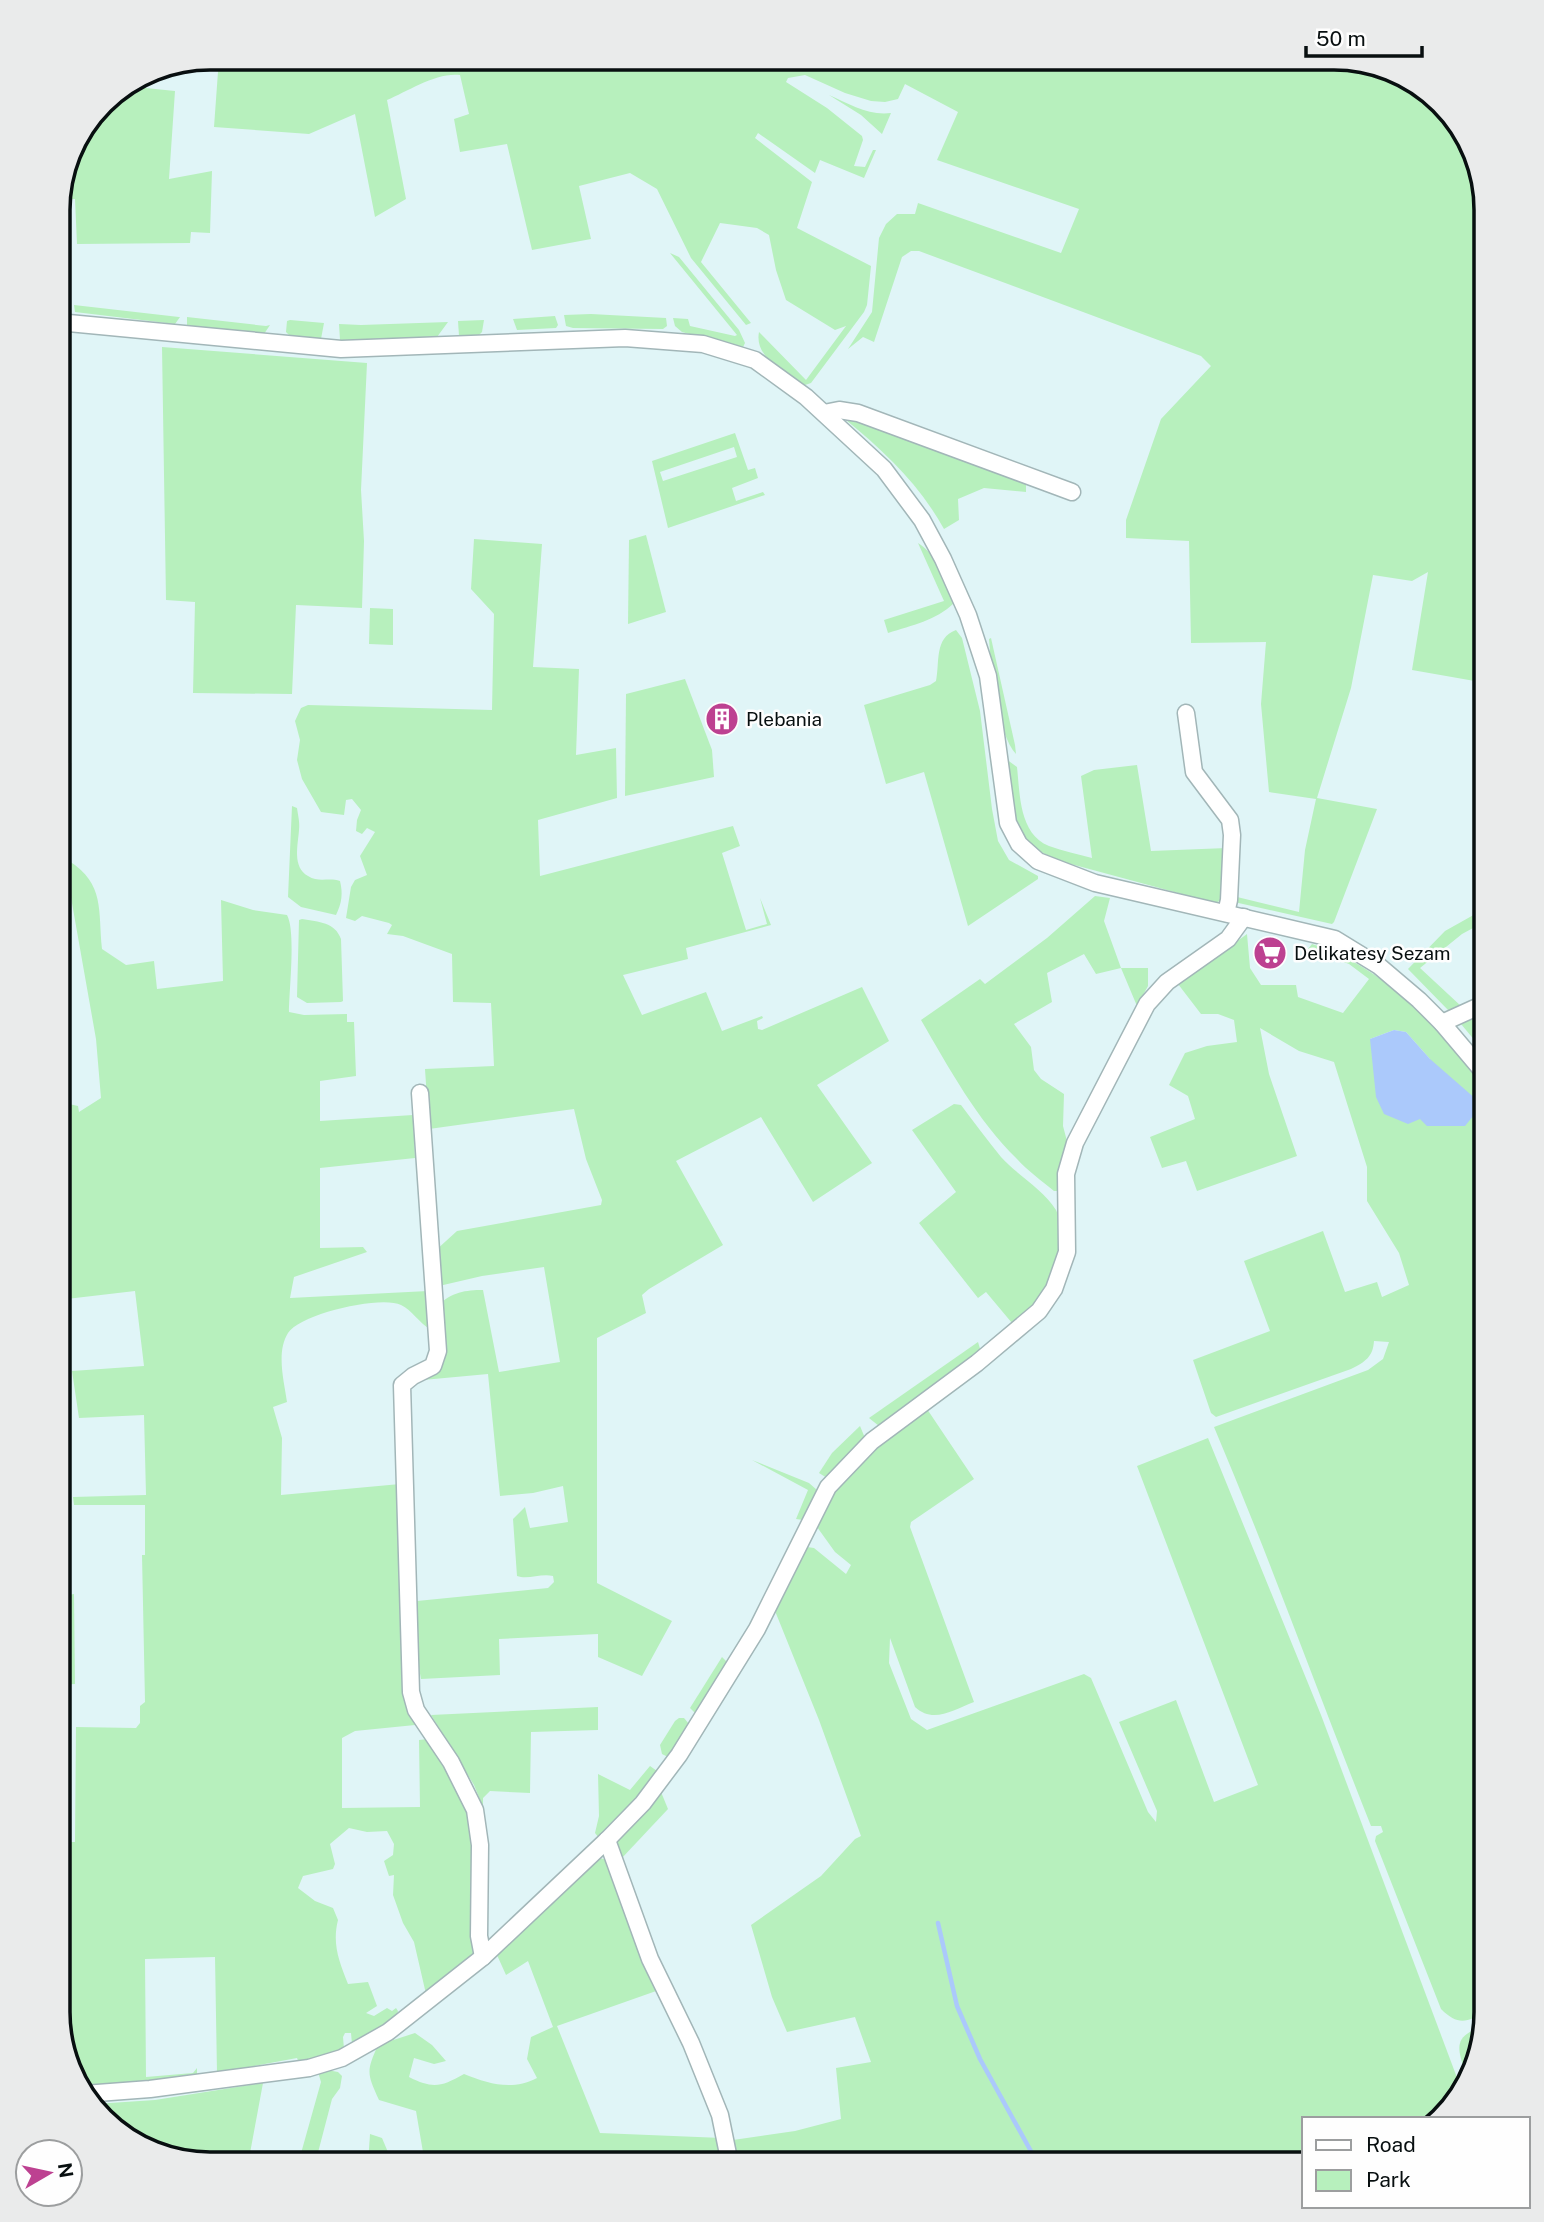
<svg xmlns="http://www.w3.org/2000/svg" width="1544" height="2222" viewBox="0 0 1544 2222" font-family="'Public Sans',sans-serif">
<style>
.green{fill:#b7f0bd;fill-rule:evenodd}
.water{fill:#abc9fb}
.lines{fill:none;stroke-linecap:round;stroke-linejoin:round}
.stream{stroke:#abc9fb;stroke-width:4.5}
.minor-casing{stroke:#a2b6b8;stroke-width:19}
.minor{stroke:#fff;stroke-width:16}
.labels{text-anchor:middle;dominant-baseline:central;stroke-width:5;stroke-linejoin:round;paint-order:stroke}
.poi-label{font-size:19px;fill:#080f10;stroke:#fefefe;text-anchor:start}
.rim{fill:none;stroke:#080f10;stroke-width:3.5}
</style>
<rect width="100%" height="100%" fill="#e0f5f7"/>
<g class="green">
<path d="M 219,58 L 1343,58 L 1410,78 L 1466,134 L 1486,210 L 1486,683 L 1412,670 L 1428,572 L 1412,581 L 1373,575 L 1351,688 L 1317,798 L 1377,809 L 1334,922 L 1332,924 L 1234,902 L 1233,896 L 1299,912 L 1305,850 L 1316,799 L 1269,792 L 1261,704 L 1266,642 L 1191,643 L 1189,541 L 1126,538 L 1126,520 L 1161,419 L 1211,366 L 1201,356 L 919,251 L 911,251 L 902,257 L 874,342 L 863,337 L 848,349 L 872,312 L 879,238 L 886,224 L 897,214 L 915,214 L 918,203 L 1061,253 L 1079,209 L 937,160 L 958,112 L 905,84 L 898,99 L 885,102 L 871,101 L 845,93 L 805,75 L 788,78 L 786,82 L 827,108 L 862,136 L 863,140 L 854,166 L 865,167 L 873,150 L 876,150 L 864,178 L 820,160 L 815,173 L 758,133 L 755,138 L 812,182 L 797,228 L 871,266 L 867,305 L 864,312 L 811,383 L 802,386 C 784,372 754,357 759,332 L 806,380 L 846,326 L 835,330 L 786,300 L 776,270 L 769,235 L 757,228 L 720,223 L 701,262 L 751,323 L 746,325 L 691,258 L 657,189 L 630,173 L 579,186 L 591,239 L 532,250 L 507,144 L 460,152 L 454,119 L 469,114 L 460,75 C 437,72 408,91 387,100 L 406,199 L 375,217 L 355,114 L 309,134 L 214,127 Z"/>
<path d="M 126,86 L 175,91 L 169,179 L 212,171 L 210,233 L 191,232 L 190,243 L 77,244 L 75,199 L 58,200 L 73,143 L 103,102 Z"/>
<path d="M 829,95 C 849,104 869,116 891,113 L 882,134 L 861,115 Z"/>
<path d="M 670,253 L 679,257 L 739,330 L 745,343 L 742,349 L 682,332 L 675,326 L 673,318 L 688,319 L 690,326 L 735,336 L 737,335 Z"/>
<path d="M 74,305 L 179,317 L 180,317 L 175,324 L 75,312 Z"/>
<path d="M 591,314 L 666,318 L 667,326 L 663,329 L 573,328 L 566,326 L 564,315 Z"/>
<path d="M 555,316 L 558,325 L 556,328 L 517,330 L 513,319 Z"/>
<path d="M 187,317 L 266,326 L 270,325 L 264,334 L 191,327 L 187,325 Z"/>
<path d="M 290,320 L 324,323 L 321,339 L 290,336 L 286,332 L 287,321 Z"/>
<path d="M 484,320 L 482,332 L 479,335 L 459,336 L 458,321 Z"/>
<path d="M 448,322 L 437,337 L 371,341 L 340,340 L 339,324 L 361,325 Z"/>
<path d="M 162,347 L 367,363 L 361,490 L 364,541 L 362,608 L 296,605 L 292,694 L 193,693 L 195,602 L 166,600 Z"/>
<path d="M 845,416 L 1026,483 L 1026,492 L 984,488 L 958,499 L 959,520 L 944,529 C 919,484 885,452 846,420 Z"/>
<path d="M 735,433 L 748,470 L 755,468 L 758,478 L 732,488 L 736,501 L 763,492 L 765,495 L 668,528 L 652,461 ZM 734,447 L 737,457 L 663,481 L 660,472 Z"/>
<path d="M 646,535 L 666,612 L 628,624 L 629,540 Z"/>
<path d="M 474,539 L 542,544 L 533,667 L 579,669 L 576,755 L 616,748 L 617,798 L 538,820 L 540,876 L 733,826 L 740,846 L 722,853 L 746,930 L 767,924 L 760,898 L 771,925 L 686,948 L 688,959 L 623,975 L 642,1015 L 706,992 L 722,1031 L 762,1016 L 763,1018 L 757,1021 L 758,1029 L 762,1030 L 862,987 L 889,1041 L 817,1085 L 872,1163 L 813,1202 L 761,1117 L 676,1161 L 723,1245 L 649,1289 L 642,1295 L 646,1313 L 597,1338 L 597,1583 L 672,1621 L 642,1676 L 598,1657 L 598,1634 L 499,1639 L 500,1675 L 421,1679 L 418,1663 L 417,1601 L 548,1588 L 554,1582 L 553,1576 C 541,1573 528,1580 517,1576 L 513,1519 L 525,1507 L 530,1528 L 568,1522 L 563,1486 L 533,1493 L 500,1496 L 488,1374 L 423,1380 L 435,1373 L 438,1306 C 451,1292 466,1290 483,1290 L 499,1372 L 560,1362 L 544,1267 L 482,1276 L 439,1286 L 435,1251 L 457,1231 L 601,1205 L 602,1200 L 586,1159 L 574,1109 L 429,1129 L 425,1069 L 494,1066 L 491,1003 L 453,1002 L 452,954 L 403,936 L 387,934 L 392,925 L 389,923 L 362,916 L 355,921 L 346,918 L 351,887 L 355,880 L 367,875 L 360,856 L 375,832 L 367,828 L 362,834 L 356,831 L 357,820 L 361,810 L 352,799 L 346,800 L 344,815 L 321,812 L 302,779 L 297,760 L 300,740 L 295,721 L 301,708 L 308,705 L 492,710 L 494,614 L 471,589 Z"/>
<path d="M 918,543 C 938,555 945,583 954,603 C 935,621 913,625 888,633 L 884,620 L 944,601 Z"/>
<path d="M 370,608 L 393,609 L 393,645 L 369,644 Z"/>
<path d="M 956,630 L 962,638 L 980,711 L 992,809 L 998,841 L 1009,860 L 1038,876 L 1038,879 L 968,926 L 924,772 L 886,784 L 864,705 L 930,685 L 936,681 C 940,662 934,638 956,630 Z"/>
<path d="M 991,638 L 1015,745 L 1016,754 C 997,734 991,667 989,639 Z"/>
<path d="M 685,679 L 712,750 L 714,777 L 625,796 L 626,694 Z"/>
<path d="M 1006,759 L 1017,767 C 1020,794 1019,834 1049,846 C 1063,851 1078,854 1092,858 L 1081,776 L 1094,770 L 1137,765 L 1151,851 L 1227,848 L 1224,899 L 1215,903 L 1056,860 C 1050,856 1042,853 1036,849 C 1010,831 1010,787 1006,759 Z"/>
<path d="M 58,804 L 69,861 C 105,884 98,910 102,949 L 126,965 L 154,961 L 157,989 L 223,981 L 221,900 L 253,910 L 287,915 C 296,931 289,991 289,1012 L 304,1015 L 347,1014 L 347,1022 L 354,1022 L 356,1076 L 320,1081 L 320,1121 L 413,1115 L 415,1158 L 320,1168 L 320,1248 L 363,1247 L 367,1252 L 294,1277 L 290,1298 L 428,1291 L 430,1329 C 419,1323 412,1310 401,1305 C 381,1295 300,1314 288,1333 C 276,1352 284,1381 287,1402 L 273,1407 L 282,1438 L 281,1495 L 400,1484 L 403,1690 L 415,1725 L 355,1731 L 342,1738 L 342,1808 L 420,1807 L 419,1740 L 428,1739 L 444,1761 L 473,1818 L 475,1950 L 474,1955 L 426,1994 L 414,1942 L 403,1923 L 393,1895 L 394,1875 L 389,1876 L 384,1861 L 393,1855 L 394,1844 L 387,1831 L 367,1832 L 349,1828 L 330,1844 L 335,1864 L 333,1869 L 303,1876 L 298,1888 L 315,1901 L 333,1908 L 338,1920 C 332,1944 339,1961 348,1984 L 368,1982 L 377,2006 L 366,2013 L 374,2016 L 387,2008 L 392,2011 L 396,2008 L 398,2011 C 395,2026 366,2036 352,2044 L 351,2033 L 345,2033 L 343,2037 L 344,2049 L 299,2063 L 297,2058 L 217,2073 L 215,1957 L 145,1959 L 146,2077 L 193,2073 L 197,2068 L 197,2075 L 80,2090 L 58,2012 L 58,1842 L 75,1842 L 76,1727 L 136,1728 L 140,1723 L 140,1706 L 145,1702 L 142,1555 L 145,1555 L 145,1505 L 74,1505 L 73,1497 L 146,1495 L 144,1415 L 79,1418 L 72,1371 L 144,1366 L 135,1291 L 58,1300 L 58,1108 L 69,1104 L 78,1106 L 79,1112 L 101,1098 L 96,1039 L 58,824 Z"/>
<path d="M 292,806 L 297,808 C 298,815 300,823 299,830 C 298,845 292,867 308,876 C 319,883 329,877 340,881 C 343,893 342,903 336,915 L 301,907 L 288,897 Z"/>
<path d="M 1095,896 L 1110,898 L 1104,921 L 1121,968 L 1148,968 L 1148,986 L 1137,1006 L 1121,968 L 1096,974 L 1084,954 L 1047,973 L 1052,1002 L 1014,1024 L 1031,1047 L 1034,1070 L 1041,1079 L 1064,1094 L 1063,1126 L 1068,1145 L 1059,1191 L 1054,1191 C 1042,1181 1028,1171 1017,1159 C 977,1120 949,1068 921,1020 L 980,979 L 985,984 L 1047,938 Z"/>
<path d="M 1486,908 L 1486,921 L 1462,934 L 1420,968 L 1462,1007 L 1449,1011 L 1408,969 L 1445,931 Z"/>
<path d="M 302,919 C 319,922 335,922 341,939 L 343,1001 L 341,1002 L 307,1003 L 297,997 L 299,920 Z"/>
<path d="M 1247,934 L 1250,968 L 1261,985 L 1296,985 L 1298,997 L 1343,1013 L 1369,979 L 1349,964 L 1308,949 L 1312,944 C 1386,967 1437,1028 1486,1085 L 1486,1148 L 1477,1188 L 1474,1247 L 1486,1264 L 1486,2012 C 1467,2022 1458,2026 1441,2009 L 1375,1841 L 1376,1836 L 1383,1832 L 1381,1826 L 1371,1826 C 1318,1693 1270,1559 1214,1427 L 1368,1370 L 1383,1359 L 1389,1342 L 1374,1341 C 1373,1357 1365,1362 1351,1369 L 1216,1417 L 1211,1413 L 1193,1360 L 1270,1331 L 1244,1261 L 1323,1231 L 1345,1292 L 1377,1282 L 1382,1297 L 1409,1285 L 1399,1253 L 1367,1201 L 1367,1167 L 1334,1062 L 1299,1051 L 1260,1028 L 1269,1074 L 1297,1156 L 1197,1191 L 1186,1161 L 1162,1168 L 1150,1137 L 1195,1119 L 1188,1096 L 1169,1085 L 1185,1053 L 1207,1046 L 1237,1042 L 1234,1020 L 1218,1014 L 1201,1014 L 1178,984 ZM 1394,1030 L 1406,1032 L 1430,1059 L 1370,1039 Z"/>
<path d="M 1476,1016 L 1486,1029 L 1486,1054 L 1461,1024 L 1466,1019 Z"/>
<path d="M 954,1104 L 961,1105 C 974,1122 987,1140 1001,1157 C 1017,1175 1043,1189 1056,1210 C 1060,1218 1060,1227 1060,1236 C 1059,1272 1042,1304 1012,1323 L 986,1292 L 978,1298 L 919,1223 L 956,1192 L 912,1130 Z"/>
<path d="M 978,1342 L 981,1352 L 879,1426 L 869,1418 Z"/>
<path d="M 927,1409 L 974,1479 L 911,1522 L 910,1527 L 974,1702 C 953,1710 933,1724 915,1707 L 890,1638 L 889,1663 L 911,1719 L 927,1730 L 1084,1674 L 1091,1678 L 1148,1812 L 1156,1822 L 1157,1811 L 1119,1722 L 1176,1700 L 1214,1802 L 1258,1785 L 1137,1466 L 1208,1438 L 1321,1715 L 1462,2091 L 1435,2119 L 1304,2119 L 1304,2164 L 735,2164 L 733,2140 L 795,2131 L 841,2119 L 836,2068 L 871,2062 L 855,2017 L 787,2032 L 772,1997 L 751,1925 L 821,1876 L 855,1839 L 861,1836 L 819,1720 L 775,1611 L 801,1556 L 807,1547 L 814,1548 L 846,1574 L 851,1565 L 835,1552 L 817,1527 L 823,1506 L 865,1453 Z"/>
<path d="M 860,1426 L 865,1438 L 827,1478 L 819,1473 L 832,1453 Z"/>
<path d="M 752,1460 L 809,1483 L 817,1490 L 803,1520 L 796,1519 L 808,1490 Z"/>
<path d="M 74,1594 L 75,1684 L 58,1685 L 58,1597 Z"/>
<path d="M 722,1657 L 727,1662 L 695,1713 L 690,1708 Z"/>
<path d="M 598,1707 L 598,1730 L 531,1732 L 530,1793 L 490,1791 L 483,1798 L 483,1807 L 474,1785 L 431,1715 Z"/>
<path d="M 679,1718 L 684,1718 L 689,1724 L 671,1755 L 668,1757 L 662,1754 L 660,1745 L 675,1721 Z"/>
<path d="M 650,1766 L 657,1771 L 626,1813 L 599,1838 L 595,1833 L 599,1816 L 598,1774 L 630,1790 Z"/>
<path d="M 661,1792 L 668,1809 L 621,1859 L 615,1845 L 616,1839 Z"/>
<path d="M 600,1858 L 607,1860 L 659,1990 L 557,2026 L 600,2133 L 722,2138 L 726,2164 L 425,2164 L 416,2111 L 379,2100 C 367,2073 366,2072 378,2045 L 415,2033 L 432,2045 L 446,2061 L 434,2064 L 414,2058 L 409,2077 C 433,2089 441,2087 464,2074 C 489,2084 512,2091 537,2078 L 527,2059 L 531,2037 L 553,2027 L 528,1961 L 506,1975 L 497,1955 L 502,1947 L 595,1860 Z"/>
<path d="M 1482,2026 L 1470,2071 L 1464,2069 C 1456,2044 1456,2037 1482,2026 Z"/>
<path d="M 327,2070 L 338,2072 L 342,2076 L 340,2088 L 332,2099 L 315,2164 L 298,2164 L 321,2082 L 318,2072 Z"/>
<path d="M 263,2083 L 248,2164 L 201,2164 L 134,2144 L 95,2104 L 155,2100 Z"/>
<path d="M 370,2134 L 382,2138 L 393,2164 L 368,2164 Z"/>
</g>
<path class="water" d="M 1394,1030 L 1406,1032 L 1430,1059 L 1477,1100 L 1478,1110 L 1465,1126 L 1427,1126 L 1420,1119 L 1408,1124 L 1384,1114 L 1376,1097 L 1370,1039 Z"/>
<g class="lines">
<path class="stream" d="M 938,1923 L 957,2006 L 980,2059 L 1038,2164"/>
<defs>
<g id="minor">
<path d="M 58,322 L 341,349 L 625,338 L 703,344 L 755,360 L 806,397 L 884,469 L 922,520 L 943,559 L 968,615 L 988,676 L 1008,823 L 1019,844 L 1038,861 L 1095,883 L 1335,939 L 1379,966 L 1419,1000 L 1442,1023 L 1486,1075"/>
<path d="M 824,413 L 839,410 L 858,413 L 1072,492"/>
<path d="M 1186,713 L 1194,772 L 1230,820 L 1232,835 L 1229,900 L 1226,913"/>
<path d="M 1442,1023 L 1486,1003"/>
<path d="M 420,1093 L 438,1351 L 433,1366 L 413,1376 L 402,1385 L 411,1692 L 416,1710 L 451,1762 L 475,1810 L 480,1845 L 479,1936 L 483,1957"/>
<path d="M 607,1840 L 650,1959 L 691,2043 L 720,2115 L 730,2164"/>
<path d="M 84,2094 L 150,2089 L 309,2068 L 342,2058 L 388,2032 L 483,1957 L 607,1840 L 643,1803 L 679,1755 L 757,1629 L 828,1487 L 872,1441 L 977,1363 L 1039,1311 L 1054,1289 L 1067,1252 L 1066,1174 L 1075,1143 L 1147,1004 L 1167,982 L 1228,939 L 1244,917"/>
</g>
</defs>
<use href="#minor" class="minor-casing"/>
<use href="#minor" class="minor"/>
</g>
<defs>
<symbol id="building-disc" viewBox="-11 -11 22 22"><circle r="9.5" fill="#bd4191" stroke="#fefefe"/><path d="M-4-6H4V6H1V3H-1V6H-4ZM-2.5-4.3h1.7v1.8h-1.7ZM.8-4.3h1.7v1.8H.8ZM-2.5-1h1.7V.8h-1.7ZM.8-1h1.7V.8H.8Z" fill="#fff"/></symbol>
<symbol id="supermarket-disc" viewBox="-11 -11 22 22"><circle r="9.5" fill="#bd4191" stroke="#fefefe"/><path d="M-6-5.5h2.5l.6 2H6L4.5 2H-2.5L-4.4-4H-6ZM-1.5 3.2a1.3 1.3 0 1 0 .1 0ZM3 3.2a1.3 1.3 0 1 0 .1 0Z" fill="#fff"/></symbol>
</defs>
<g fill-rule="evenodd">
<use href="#building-disc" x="703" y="700" width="38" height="38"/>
<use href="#supermarket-disc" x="1251" y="934" width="38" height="38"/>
</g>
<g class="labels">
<g class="poi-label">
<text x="746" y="719">Plebania</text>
<text x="1294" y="953">Delikatesy Sezam</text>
</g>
</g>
<path d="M0 0H1544V2222H0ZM210 70H1334A140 140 0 0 1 1474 210V2012A140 140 0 0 1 1334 2152H210A140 140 0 0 1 70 2012V210A140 140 0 0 1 210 70Z" fill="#eaebeb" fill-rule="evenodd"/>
<path class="rim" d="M210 70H1334A140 140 0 0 1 1474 210V2012A140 140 0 0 1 1334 2152H210A140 140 0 0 1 70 2012V210A140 140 0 0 1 210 70Z"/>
<rect x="1302" y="2117" width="228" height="91" fill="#fefefe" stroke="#9c9e9f" stroke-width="2"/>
<rect x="1316" y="2140" width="35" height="10" fill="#ffffff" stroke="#9c9e9f" stroke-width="2"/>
<text x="1366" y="2152" font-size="21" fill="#080f10">Road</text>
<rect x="1316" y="2170" width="35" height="21" fill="#b7f0bd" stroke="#9c9e9f" stroke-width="2"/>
<text x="1366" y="2187" font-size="21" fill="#080f10">Park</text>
<g transform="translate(49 2173) rotate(81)"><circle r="33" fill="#fefefe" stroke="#9c9e9f" stroke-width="2"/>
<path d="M0-5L12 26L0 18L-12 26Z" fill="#bd4191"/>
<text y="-10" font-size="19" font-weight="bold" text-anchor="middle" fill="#080f10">N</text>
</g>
<path d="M1306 46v10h116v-10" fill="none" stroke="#080f10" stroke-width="3.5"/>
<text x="1316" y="46" font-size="21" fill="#080f10" stroke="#fefefe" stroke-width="5" paint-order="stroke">50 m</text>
</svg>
